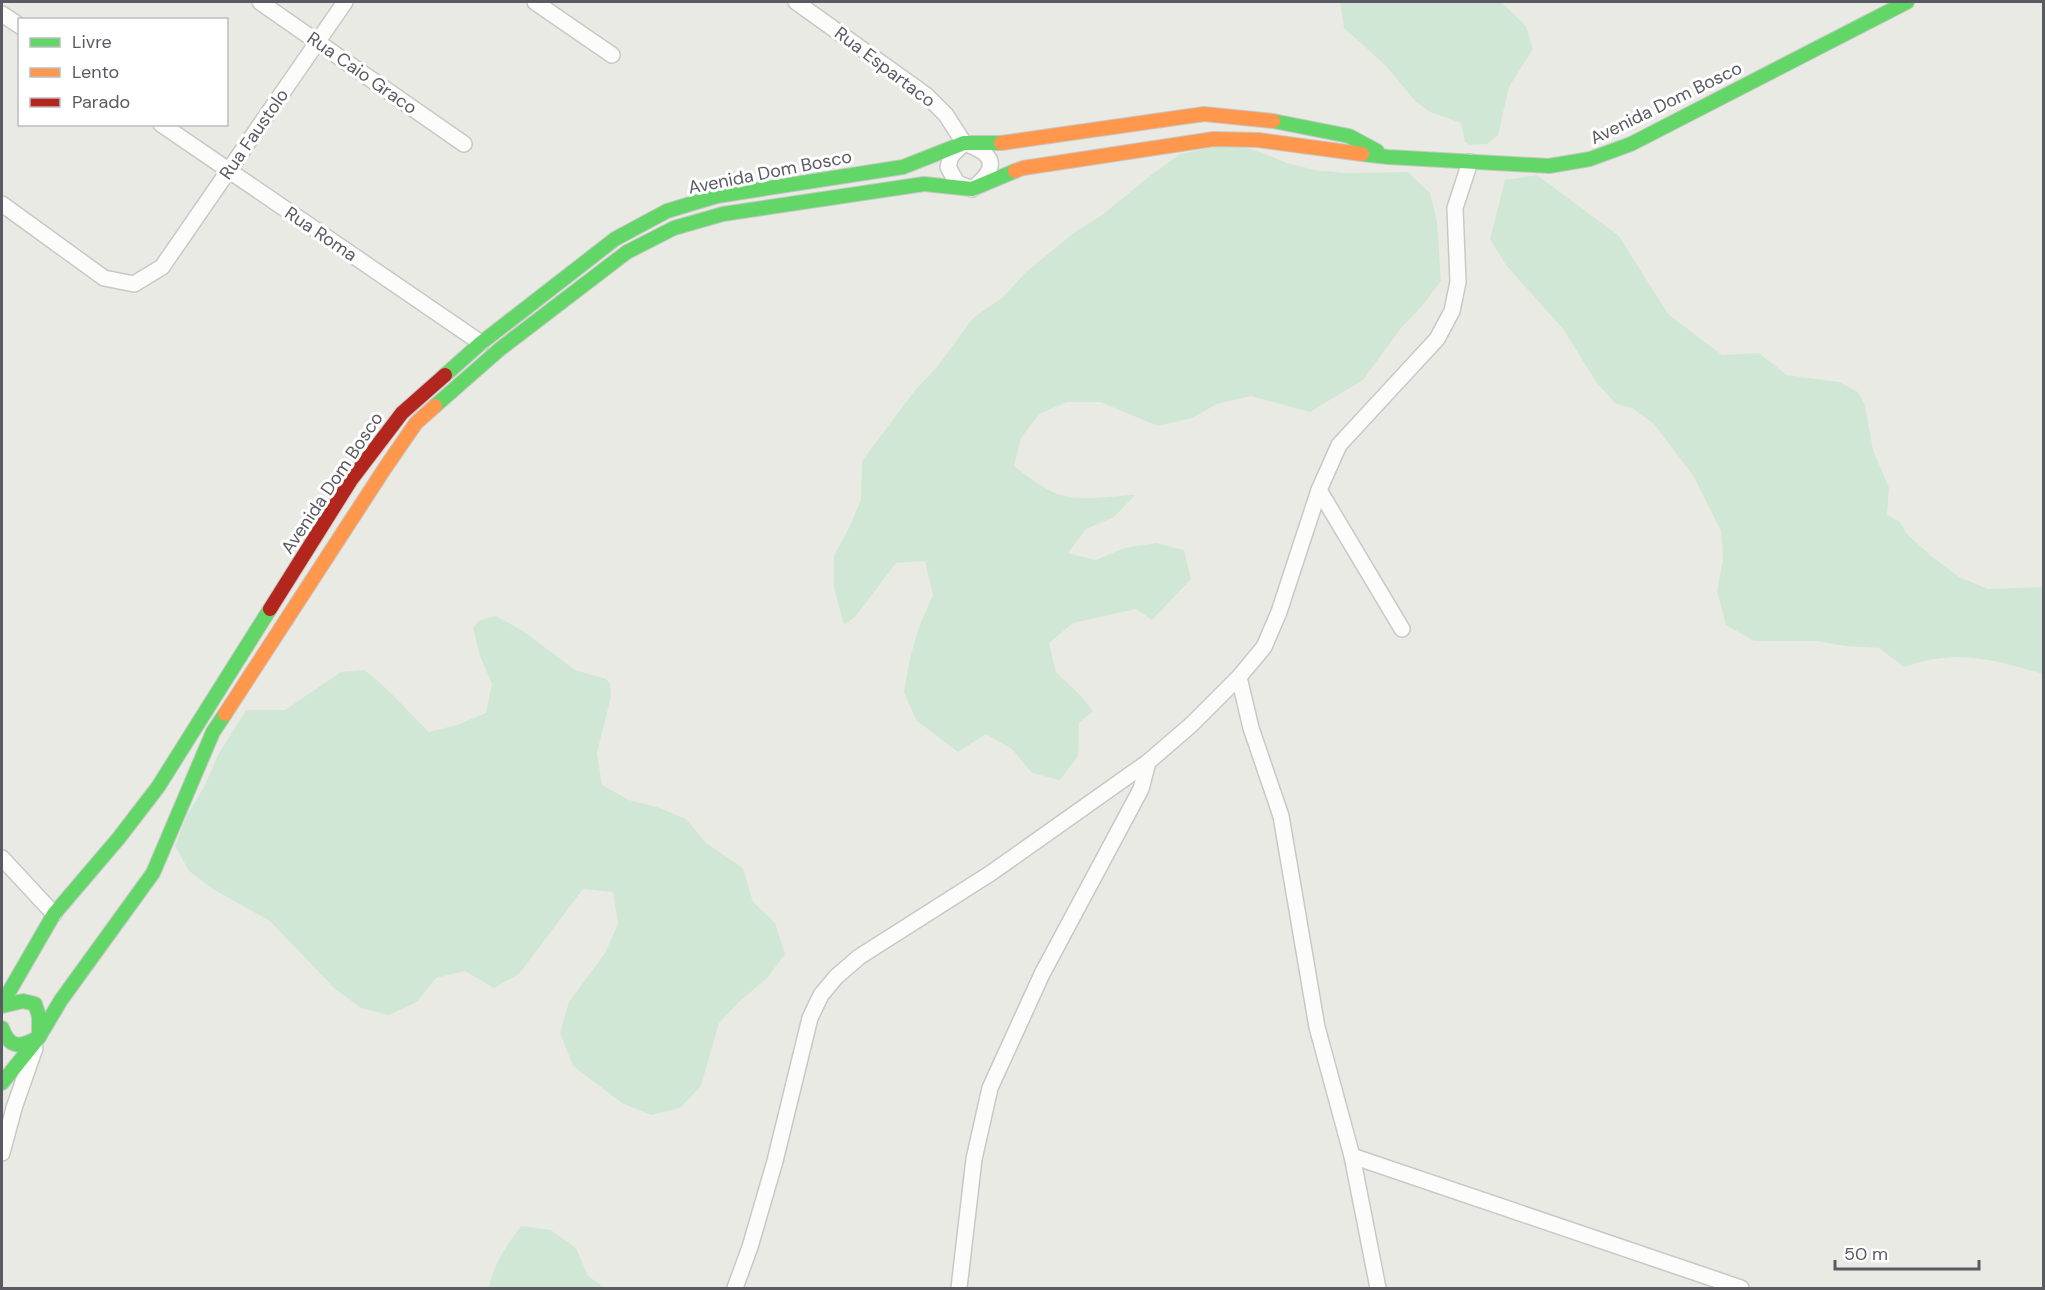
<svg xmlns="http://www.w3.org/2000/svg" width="2045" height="1290" viewBox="0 0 2045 1290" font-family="'DM Sans',sans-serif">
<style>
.green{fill:#d1e7d6}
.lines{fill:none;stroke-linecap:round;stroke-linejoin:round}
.street-casing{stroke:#c8c8c8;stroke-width:18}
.fast-casing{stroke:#c7c7c7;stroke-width:16}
.slow-casing{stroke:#c7c7c7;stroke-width:16}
.jam-casing{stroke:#c7c7c7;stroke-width:16}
.street{stroke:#fcfcfb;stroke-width:15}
.fast{stroke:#63d668;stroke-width:14}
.slow{stroke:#ff974d;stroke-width:14}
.jam{stroke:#b3261e;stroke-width:14}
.labels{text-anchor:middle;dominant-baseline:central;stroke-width:6;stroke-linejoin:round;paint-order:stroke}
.street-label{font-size:18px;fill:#5a5b62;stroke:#fff}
</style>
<rect width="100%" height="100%" fill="#eaeae4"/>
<g class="green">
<path d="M 1340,2 L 1501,2 L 1526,26 L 1533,49 L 1509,87 L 1498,135 L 1487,144 L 1470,145 L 1465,142 L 1461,123 L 1430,112 L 1416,102 L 1385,65 L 1344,28 Z"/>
<path d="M 1230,144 L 1258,151 L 1287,163 L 1315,170 L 1346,173 L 1408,172 L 1430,193 L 1437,222 L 1441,281 L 1422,306 L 1401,328 L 1363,380 L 1310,412 L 1251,396 L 1217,404 L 1192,418 L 1158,426 L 1100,402 L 1067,402 L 1039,414 L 1021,438 L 1014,466 C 1030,478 1048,493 1068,497 C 1089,500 1114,496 1135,495 L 1114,517 L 1086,529 L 1068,553 L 1096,560 L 1124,548 L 1156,543 L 1184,550 L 1191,579 L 1152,620 L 1136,609 L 1073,623 L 1049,643 L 1056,672 L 1081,696 L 1093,711 L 1079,723 L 1078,756 L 1060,780 L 1032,773 L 1012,749 L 986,734 L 958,752 L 916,720 L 904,692 L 910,658 L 919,627 L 933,595 L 925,561 L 896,563 L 855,617 L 844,625 L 834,588 L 834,555 L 849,528 L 861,500 L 862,461 L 916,389 L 937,367 L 973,318 L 1003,297 L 1026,272 L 1075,232 L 1102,215 L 1151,175 L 1180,154 Z"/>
<path d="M 1537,175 L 1619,236 L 1668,314 L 1722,355 L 1759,353 L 1787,375 L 1839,382 L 1858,392 L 1865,405 L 1873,450 L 1889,488 L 1887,515 L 1900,522 L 1906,533 L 1931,556 L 1959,577 L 1988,589 L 2043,587 L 2043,674 C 2008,664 1973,653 1936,659 C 1925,660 1914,664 1904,667 L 1879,648 L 1846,646 L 1816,641 L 1754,641 L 1726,625 L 1717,591 L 1723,560 L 1721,531 L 1694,477 L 1654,424 L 1632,408 L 1616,404 L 1596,382 L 1564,330 L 1506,265 L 1490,239 L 1505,180 Z"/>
<path d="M 496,616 L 523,631 L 575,670 L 606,679 L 610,684 L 611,697 L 597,753 L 602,785 L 629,800 L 657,807 L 686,819 L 706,843 L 743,868 L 753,902 L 775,923 L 785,954 L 767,978 L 740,1001 L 719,1023 L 701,1086 L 680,1108 L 651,1115 L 622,1103 L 573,1066 L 560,1033 L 569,1002 L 605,953 L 618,924 L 613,892 L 583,889 L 519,974 L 494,988 L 465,971 L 436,978 L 417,1002 L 389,1015 L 361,1008 L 334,988 L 270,921 L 213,889 L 189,871 L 175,846 L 186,817 L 204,787 L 218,755 L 246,710 L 285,710 L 341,672 L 364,670 C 390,689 406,710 429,732 L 457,725 L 486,713 L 492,684 L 480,656 L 473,628 L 480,620 Z"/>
<path d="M 521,1226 L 551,1230 L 576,1248 L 588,1276 L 601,1285 L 600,1288 L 489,1288 C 493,1264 507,1245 521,1226 Z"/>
</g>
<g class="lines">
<defs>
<g id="street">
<path d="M 260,2 L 464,144"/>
<path d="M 535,2 L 612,55"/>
<path d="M 796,2 L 926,95 L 946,115 L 964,143"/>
<path d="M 2,14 L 20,26"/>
<path d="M 161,124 L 481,343"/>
<path d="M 964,143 C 995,154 1000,167 972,189 L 957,183 L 948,167 L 951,156 Z"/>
<path d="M 2,204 L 104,278 L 134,284 L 162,267 L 345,2"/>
<path d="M 1319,490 L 1402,629"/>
<path d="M 1239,677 L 1251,728 L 1281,816 L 1317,1027 L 1352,1156 L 1378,1288"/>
<path d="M 2,858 L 54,914"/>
<path d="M 2,1153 L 14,1108 L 35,1048"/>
<path d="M 1352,1156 L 1741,1288"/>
<path d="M 735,1288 L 750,1247 L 775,1161 L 810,1018 L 821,995 L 836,977 L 859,957 L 991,873 L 1148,762 L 1191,725 L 1239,677 L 1264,647 L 1279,612 L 1319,490 L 1339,445 L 1437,339 L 1452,311 L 1458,282 L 1455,208 L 1470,162"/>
<path d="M 959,1288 L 974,1159 L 990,1088 L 1042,974 L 1141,789 L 1148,762"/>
</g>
<g id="fast">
<path d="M 1273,121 L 1349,136 L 1377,151"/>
<path d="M 1362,154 L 1388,157 L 1549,166 L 1590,159 L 1631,144 L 1907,2"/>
<path d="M 445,375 L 481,343 L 615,239 L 667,211 L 717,196 L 903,167 L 964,143 L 1001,143"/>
<path d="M 435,406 L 500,349 L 627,252 L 674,228 L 723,214 L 924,184 L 972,189 L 1015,171"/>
<path d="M 2,1004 L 54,914 L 118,839 L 158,787 L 270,609"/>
<path d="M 2,1006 L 23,1001 L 35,1004 L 39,1016 L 39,1037 C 21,1047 10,1050 2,1028"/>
<path d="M 2,1083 L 39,1037 L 61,1000 L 153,873 L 213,732 L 225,714"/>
</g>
<g id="slow">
<path d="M 1001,143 L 1204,114 L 1273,121"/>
<path d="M 1015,171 L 1023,168 L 1214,139 L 1258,140 L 1362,154"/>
<path d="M 225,714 L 385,468 L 416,423 L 435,406"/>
</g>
<path id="jam" d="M 270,609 L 351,480 L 402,413 L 445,375"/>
</defs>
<use href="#street" class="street-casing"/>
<use href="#fast" class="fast-casing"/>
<use href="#slow" class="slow-casing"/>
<use href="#jam" class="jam-casing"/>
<use href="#street" class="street"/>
<use href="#fast" class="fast"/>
<use href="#slow" class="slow"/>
<use href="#jam" class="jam"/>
</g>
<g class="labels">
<g class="street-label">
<text transform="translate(885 67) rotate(37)">Rua Espartaco</text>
<text transform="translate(362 73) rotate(35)">Rua Caio Graco</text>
<text transform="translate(1666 103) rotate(-26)">Avenida Dom Bosco</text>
<text transform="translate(254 134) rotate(-55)">Rua Faustolo</text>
<text transform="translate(770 172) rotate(-11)">Avenida Dom Bosco</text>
<text transform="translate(321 234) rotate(34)">Rua Roma</text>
<text transform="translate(332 483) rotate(-56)">Avenida Dom Bosco</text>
</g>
</g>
<rect width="2045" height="1290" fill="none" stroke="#5a5b62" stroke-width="6"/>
<rect x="18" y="18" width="210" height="108" fill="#ffffff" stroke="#bdbdc0" stroke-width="1.5"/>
<rect x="30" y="38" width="30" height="9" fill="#63d668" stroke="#bdbdc0" stroke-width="1.5"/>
<text x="72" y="48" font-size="18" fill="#5a5b62">Livre</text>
<rect x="30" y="68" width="30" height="9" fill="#ff974d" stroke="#bdbdc0" stroke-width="1.5"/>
<text x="72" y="78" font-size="18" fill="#5a5b62">Lento</text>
<rect x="30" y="98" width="30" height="9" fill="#b3261e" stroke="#bdbdc0" stroke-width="1.5"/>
<text x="72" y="108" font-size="18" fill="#5a5b62">Parado</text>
<path d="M1835 1260v9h144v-9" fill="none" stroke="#5a5b62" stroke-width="3"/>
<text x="1844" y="1260" font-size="18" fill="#5a5b62" stroke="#ffffff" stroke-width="4.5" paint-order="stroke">50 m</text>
</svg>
